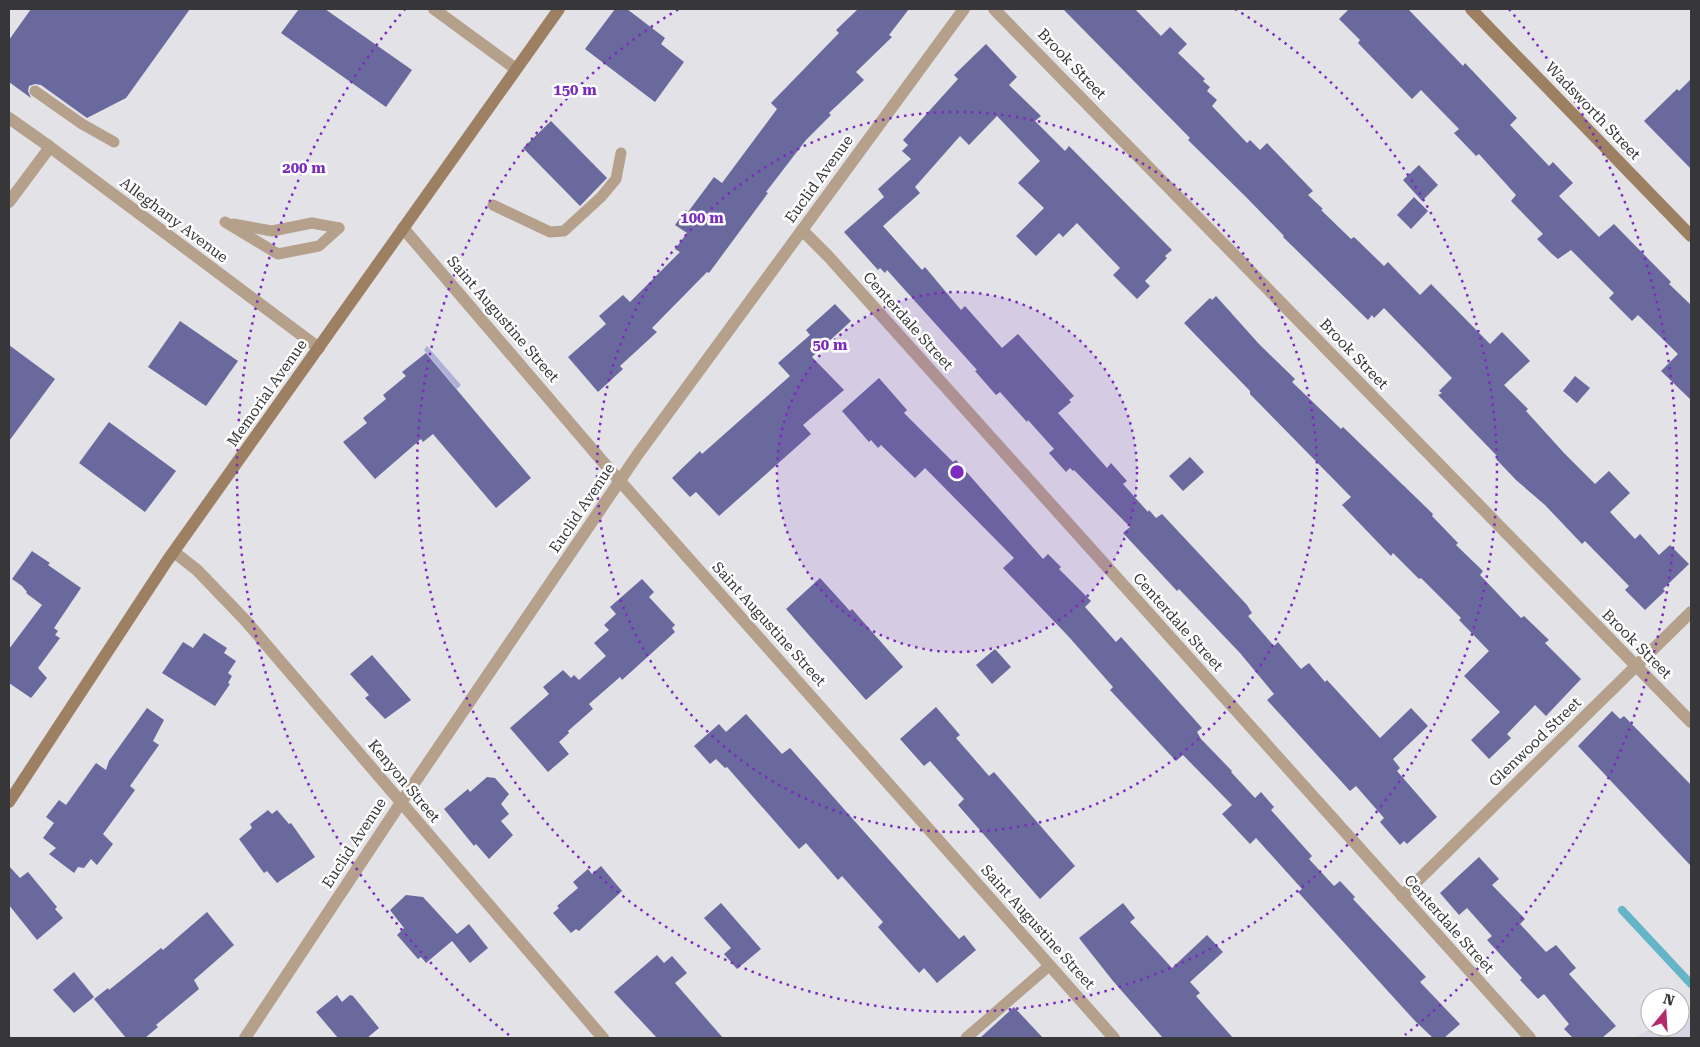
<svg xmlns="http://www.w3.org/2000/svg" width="1700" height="1047" viewBox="0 0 1700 1047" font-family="'Roboto Serif',serif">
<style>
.built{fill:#d6d6e2}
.garden{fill:#afb0da}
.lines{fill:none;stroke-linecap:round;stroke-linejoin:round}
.stream{stroke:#65b4c8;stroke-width:8}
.building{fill:#6a699e}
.lane{stroke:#b5a08c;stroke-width:11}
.street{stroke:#b5a08c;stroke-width:12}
.secondary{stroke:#9d7f61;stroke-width:12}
.ring{fill:none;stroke:#7b2cbf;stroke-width:2.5;stroke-dasharray:2.5 5}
.labels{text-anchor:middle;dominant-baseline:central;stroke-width:5;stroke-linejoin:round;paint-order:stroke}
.street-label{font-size:15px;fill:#373739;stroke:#fff}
.centre{fill:#7b2cbf;stroke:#fff;stroke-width:2.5}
.ring-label{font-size:15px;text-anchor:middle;font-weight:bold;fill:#7b2cbf;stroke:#fff;stroke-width:5;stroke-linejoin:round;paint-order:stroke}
</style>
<rect width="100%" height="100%" fill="#e2e2e7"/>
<path class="built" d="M 1689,1007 L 1691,1009 L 1691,1038 L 1634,1038 L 1654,1027 L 1680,1027 L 1680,1012 Z"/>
<path class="garden" d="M 427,346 L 461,385 L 457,389 L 424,350 Z"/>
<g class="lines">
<path class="stream" d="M 1622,910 L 1691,984"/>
</g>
<g class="building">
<path d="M 31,9 L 190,9 L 126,98 L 87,118 L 41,85 L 35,84 L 29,86 L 28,91 L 31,98 L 9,82 L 9,40 Z"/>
<path d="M 299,9 L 325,9 L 412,70 L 386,107 L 281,33 Z"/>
<path d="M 615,9 L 627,9 L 665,38 L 661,44 L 684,62 L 655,102 L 585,49 Z"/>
<path d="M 858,9 L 909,9 L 889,35 L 892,37 L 856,72 L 864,80 L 829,113 L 831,115 L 806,140 L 766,192 L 768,193 L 709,273 L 707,272 L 652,328 L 657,332 L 620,366 L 623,369 L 598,392 L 568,357 L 606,324 L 599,316 L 623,295 L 630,302 L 680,252 L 675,249 L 687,233 L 675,225 L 686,210 L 688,212 L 714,177 L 722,183 L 777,109 L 771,103 L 839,33 L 836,30 Z"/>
<path d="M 1063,9 L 1135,9 L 1161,36 L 1170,27 L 1187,44 L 1178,53 L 1205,79 L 1203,81 L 1210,87 L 1207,91 L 1217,100 L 1212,106 L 1247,143 L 1250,140 L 1260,150 L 1267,143 L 1313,191 L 1308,195 L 1323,209 L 1321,210 L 1351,239 L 1354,237 L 1384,266 L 1388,262 L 1420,295 L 1431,284 L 1490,344 L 1502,332 L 1530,361 L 1504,385 L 1528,409 L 1526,411 L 1564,453 L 1595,484 L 1609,471 L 1630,493 L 1610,512 L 1635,539 L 1640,534 L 1659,555 L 1670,545 L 1689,564 L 1663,589 L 1665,591 L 1645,610 L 1625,590 L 1629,586 L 1585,541 L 1582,544 L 1545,505 L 1516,480 L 1496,459 L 1498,457 L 1438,395 L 1442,393 L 1439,391 L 1452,378 L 1427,352 L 1384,308 L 1374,318 L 1372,315 L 1368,320 L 1283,237 L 1284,236 L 1247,198 L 1188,140 L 1190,138 Z"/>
<path d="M 1349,9 L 1408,9 L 1463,66 L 1465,63 L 1517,118 L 1510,125 L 1549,166 L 1553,162 L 1573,183 L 1559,196 L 1599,237 L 1614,224 L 1671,282 L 1669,284 L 1691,305 L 1691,400 L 1661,371 L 1678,354 L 1638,315 L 1632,321 L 1609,298 L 1614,293 L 1571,250 L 1558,259 L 1552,254 L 1537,239 L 1543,234 L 1511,201 L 1516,195 L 1479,154 L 1476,156 L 1454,133 L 1459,129 L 1421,90 L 1412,99 L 1358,43 L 1360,40 L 1339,19 Z"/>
<path d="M 986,44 L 1017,77 L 1009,85 L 1041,116 L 1035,121 L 1065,151 L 1069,146 L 1172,250 L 1165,256 L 1167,258 L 1145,281 L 1150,286 L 1137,299 L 1113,275 L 1120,268 L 1077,223 L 1063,237 L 1059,233 L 1036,256 L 1016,236 L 1044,208 L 1018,183 L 1040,161 L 997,116 L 969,145 L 960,136 L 915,187 L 920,193 L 883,226 L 922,270 L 925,267 L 961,310 L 965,306 L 1002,348 L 1018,334 L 1074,396 L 1069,400 L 1071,402 L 1058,413 L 1107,468 L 1111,463 L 1127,481 L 1123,484 L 1148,512 L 1149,510 L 1156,518 L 1162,514 L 1247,605 L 1252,613 L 1248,616 L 1274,646 L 1278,642 L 1301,669 L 1309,663 L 1325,682 L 1327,680 L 1380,738 L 1411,708 L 1428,726 L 1393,759 L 1400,768 L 1397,771 L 1437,817 L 1407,844 L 1404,841 L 1400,845 L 1380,822 L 1384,818 L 1356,786 L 1350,791 L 1267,700 L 1274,694 L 1240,653 L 1179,589 L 1177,591 L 1123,533 L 1130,527 L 1074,470 L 1073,471 L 1070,468 L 1066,472 L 1049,453 L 1054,449 L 1028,420 L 1027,422 L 1000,392 L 996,395 L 975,371 L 977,370 L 887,270 L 885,273 L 880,268 L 878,270 L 844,232 L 884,197 L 878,189 L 911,159 L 902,151 L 908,145 L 903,140 L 958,79 L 954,75 Z"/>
<path d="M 1691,79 L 1691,169 L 1644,121 L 1677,89 L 1679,91 Z"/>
<path d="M 551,121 L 607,178 L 580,206 L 523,148 Z"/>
<path d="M 1419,165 L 1438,185 L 1422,201 L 1403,180 Z"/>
<path d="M 1414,197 L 1428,211 L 1411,229 L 1397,215 Z"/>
<path d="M 1216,296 L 1259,344 L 1295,379 L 1292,382 L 1341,429 L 1343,427 L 1433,514 L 1432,516 L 1458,543 L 1456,545 L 1483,571 L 1480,575 L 1521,618 L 1524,616 L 1549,640 L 1545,643 L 1581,679 L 1546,716 L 1535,705 L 1507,734 L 1511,738 L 1489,759 L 1471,740 L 1500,712 L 1464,676 L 1489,651 L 1459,620 L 1461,618 L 1421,578 L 1419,579 L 1393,553 L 1391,556 L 1342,505 L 1351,497 L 1250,394 L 1250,391 L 1184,323 L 1210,298 L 1212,300 Z"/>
<path d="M 835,304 L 851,321 L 812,357 L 844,390 L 803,425 L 811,434 L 719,516 L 696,492 L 690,497 L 672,478 L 700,451 L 702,454 L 790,376 L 778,363 L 810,335 L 806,330 Z"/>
<path d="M 180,321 L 238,361 L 206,406 L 148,367 Z"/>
<path d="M 9,345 L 55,379 L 9,441 Z"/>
<path d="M 426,353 L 531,478 L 496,508 L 433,434 L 423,442 L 421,439 L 375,479 L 343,442 L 367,423 L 363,418 L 386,399 L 383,395 L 406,376 L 402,372 Z"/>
<path d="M 1575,376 L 1590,388 L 1577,403 L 1563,391 Z"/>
<path d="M 879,378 L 907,410 L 904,413 L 953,462 L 956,460 L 1043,559 L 1048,554 L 1061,567 L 1059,569 L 1091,601 L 1085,607 L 1116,642 L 1121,637 L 1154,674 L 1202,728 L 1197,732 L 1201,739 L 1232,771 L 1231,772 L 1255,798 L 1261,792 L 1274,807 L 1271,810 L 1312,856 L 1309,859 L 1334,886 L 1340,881 L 1355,897 L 1353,899 L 1426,977 L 1420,982 L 1460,1024 L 1444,1038 L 1433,1038 L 1415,1021 L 1298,892 L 1302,889 L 1256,838 L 1250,844 L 1222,814 L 1232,805 L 1183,755 L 1176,761 L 1110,690 L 1113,687 L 1069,637 L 1003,568 L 1014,558 L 925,468 L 915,478 L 881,445 L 878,448 L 871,440 L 869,442 L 842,411 Z"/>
<path d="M 109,422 L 176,471 L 145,512 L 79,463 Z"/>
<path d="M 1190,457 L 1204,472 L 1183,491 L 1169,476 Z"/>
<path d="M 32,551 L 50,563 L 48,565 L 81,588 L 54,628 L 58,631 L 55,635 L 60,638 L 38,668 L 47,678 L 31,698 L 9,683 L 9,649 L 42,605 L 26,593 L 27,592 L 22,586 L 12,579 Z"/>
<path d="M 820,578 L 850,611 L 852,609 L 903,667 L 866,700 L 786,609 Z"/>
<path d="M 642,579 L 654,592 L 649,597 L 675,625 L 672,628 L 675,632 L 622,680 L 620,677 L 589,704 L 593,709 L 568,731 L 569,733 L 559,742 L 569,754 L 548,772 L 510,728 L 549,694 L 543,687 L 563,670 L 571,678 L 574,675 L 579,680 L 606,656 L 594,643 L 609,630 L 604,625 L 616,614 L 610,607 Z"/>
<path d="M 204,633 L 227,648 L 224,653 L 236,661 L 228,673 L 232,676 L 228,683 L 230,684 L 215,706 L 162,673 L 183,642 L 193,648 Z"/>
<path d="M 995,649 L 1011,667 L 992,684 L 976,665 Z"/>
<path d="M 372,655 L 411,700 L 385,719 L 365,698 L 369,695 L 350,674 Z"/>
<path d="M 936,707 L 960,735 L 956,738 L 989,776 L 994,772 L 1075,866 L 1040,899 L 958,805 L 964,799 L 930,761 L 924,766 L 900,739 Z"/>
<path d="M 147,708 L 164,720 L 153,741 L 159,745 L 130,786 L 135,790 L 103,834 L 113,844 L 97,865 L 91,859 L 84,868 L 78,867 L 74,873 L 49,854 L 56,848 L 43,838 L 54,823 L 46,817 L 59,800 L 66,805 L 96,763 L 106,770 L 109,761 Z"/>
<path d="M 1612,711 L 1620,719 L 1624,716 L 1691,785 L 1691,866 L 1578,746 Z"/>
<path d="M 746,714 L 782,754 L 790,748 L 959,939 L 964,935 L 976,950 L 937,983 L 924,968 L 919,973 L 893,944 L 878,927 L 883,922 L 842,876 L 838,880 L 806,843 L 799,849 L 727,767 L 725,768 L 716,759 L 710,764 L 694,746 L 719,724 L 726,732 Z"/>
<path d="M 487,777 L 495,778 L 509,794 L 501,804 L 509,814 L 501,821 L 513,835 L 489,859 L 476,844 L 474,846 L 444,809 L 468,789 L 470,792 Z"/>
<path d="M 268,810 L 272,814 L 277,810 L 289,824 L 291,823 L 315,857 L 277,883 L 267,871 L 264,873 L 239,839 L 252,828 L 250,824 Z"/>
<path d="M 1479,857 L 1499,879 L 1492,885 L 1525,919 L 1520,924 L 1546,952 L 1556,945 L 1576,968 L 1569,974 L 1616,1026 L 1602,1038 L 1573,1038 L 1564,1029 L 1569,1024 L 1544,994 L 1538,999 L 1520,980 L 1522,978 L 1487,940 L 1492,936 L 1467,908 L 1459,915 L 1440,893 Z"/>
<path d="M 9,866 L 20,878 L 28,872 L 57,907 L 55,909 L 63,918 L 37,940 L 9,905 Z"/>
<path d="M 601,866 L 622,891 L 579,931 L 576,929 L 571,933 L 553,913 L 559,908 L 557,906 L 578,888 L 573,882 L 588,869 L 592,874 Z"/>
<path d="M 406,895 L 423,897 L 457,934 L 469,924 L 488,948 L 470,963 L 452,941 L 426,963 L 421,957 L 418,959 L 397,935 L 404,928 L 390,910 Z"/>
<path d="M 721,903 L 761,949 L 737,969 L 724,954 L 731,948 L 704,918 Z"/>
<path d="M 1123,903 L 1135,918 L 1130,922 L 1172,968 L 1207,935 L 1223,952 L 1190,982 L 1200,993 L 1196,996 L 1233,1038 L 1163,1038 L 1113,981 L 1079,938 Z"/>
<path d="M 207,912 L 234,945 L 194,980 L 199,989 L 156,1025 L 158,1027 L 145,1038 L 126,1038 L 94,999 L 108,988 L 109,990 L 161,948 L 163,950 Z"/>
<path d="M 657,955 L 664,963 L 672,956 L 687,973 L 675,983 L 723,1038 L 657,1038 L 614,992 Z"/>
<path d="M 74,972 L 94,997 L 74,1013 L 53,990 Z"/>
<path d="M 337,995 L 342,1002 L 350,995 L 353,996 L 379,1028 L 367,1038 L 338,1038 L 316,1012 Z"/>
<path d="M 1014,1007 L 1043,1038 L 980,1038 Z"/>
</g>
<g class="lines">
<g class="lane">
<path d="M 35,91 L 82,124 L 114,142"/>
<path d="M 493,205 L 550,232 L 564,231 L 601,197 L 616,179 L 621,153"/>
<path d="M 225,222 L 278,254 L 319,246 L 339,228"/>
<path d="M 233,224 L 272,231 L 312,223 L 339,228"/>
<path d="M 966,1038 L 1050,965"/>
</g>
<g class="street">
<path d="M 434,9 L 516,69"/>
<path d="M 994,9 L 1691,722"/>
<path d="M 9,118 L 50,147 L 319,348"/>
<path d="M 9,202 L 50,147"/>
<path d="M 403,228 L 603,462 L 1114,1038"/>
<path d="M 802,230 L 828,256 L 1530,1038"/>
<path d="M 174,552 L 197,570 L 245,620 L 603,1038"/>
<path d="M 1402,896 L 1691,612"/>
<path d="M 245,1038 L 400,804 L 638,454 L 964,9"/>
</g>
<g class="secondary">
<path d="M 1471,9 L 1691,236"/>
<path d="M 9,802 L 167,561 L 559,9"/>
</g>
</g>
<circle cx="957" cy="472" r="180" fill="#7b2cbf" fill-opacity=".12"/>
<g class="ring">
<circle cx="957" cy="472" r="180"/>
<circle cx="957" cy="472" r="360"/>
<path d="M1235 9A540 540 0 1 1 679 9"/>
<path d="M509 1035A720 720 0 0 1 405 9M1509 9A720 720 0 0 1 1405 1035"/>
</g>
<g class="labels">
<g class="street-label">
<text transform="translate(1072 64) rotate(46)">Brook Street</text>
<text transform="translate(1593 111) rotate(46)">Wadsworth Street</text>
<text transform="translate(819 179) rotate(-54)">Euclid Avenue</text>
<text transform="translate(174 220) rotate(37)">Alleghany Avenue</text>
<text transform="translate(503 319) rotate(49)">Saint Augustine Street</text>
<text transform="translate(908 321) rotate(48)">Centerdale Street</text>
<text transform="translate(1354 354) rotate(46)">Brook Street</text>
<text transform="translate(267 393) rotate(-55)">Memorial Avenue</text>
<text transform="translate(582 508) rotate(-56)">Euclid Avenue</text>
<text transform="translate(1178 622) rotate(48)">Centerdale Street</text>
<text transform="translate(769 624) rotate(48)">Saint Augustine Street</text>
<text transform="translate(1637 644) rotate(45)">Brook Street</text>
<text transform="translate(1535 742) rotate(-44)">Glenwood Street</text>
<text transform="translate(404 781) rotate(50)">Kenyon Street</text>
<text transform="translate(354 843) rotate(-57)">Euclid Avenue</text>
<text transform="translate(1449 924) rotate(48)">Centerdale Street</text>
<text transform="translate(1038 927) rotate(48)">Saint Augustine Street</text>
</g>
</g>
<circle cx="957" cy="472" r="8" class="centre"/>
<g class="ring-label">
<text x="575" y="95">150 m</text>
<text x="304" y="173">200 m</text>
<text x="702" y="223">100 m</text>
<text x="830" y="350">50 m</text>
</g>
<rect width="1700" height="1047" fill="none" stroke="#373739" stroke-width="20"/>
<g transform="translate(1665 1012) rotate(18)"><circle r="24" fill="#ffffff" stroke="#afafb0"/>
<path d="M0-4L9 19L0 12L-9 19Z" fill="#b32b6b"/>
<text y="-8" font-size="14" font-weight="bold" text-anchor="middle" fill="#373739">N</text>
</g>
</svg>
